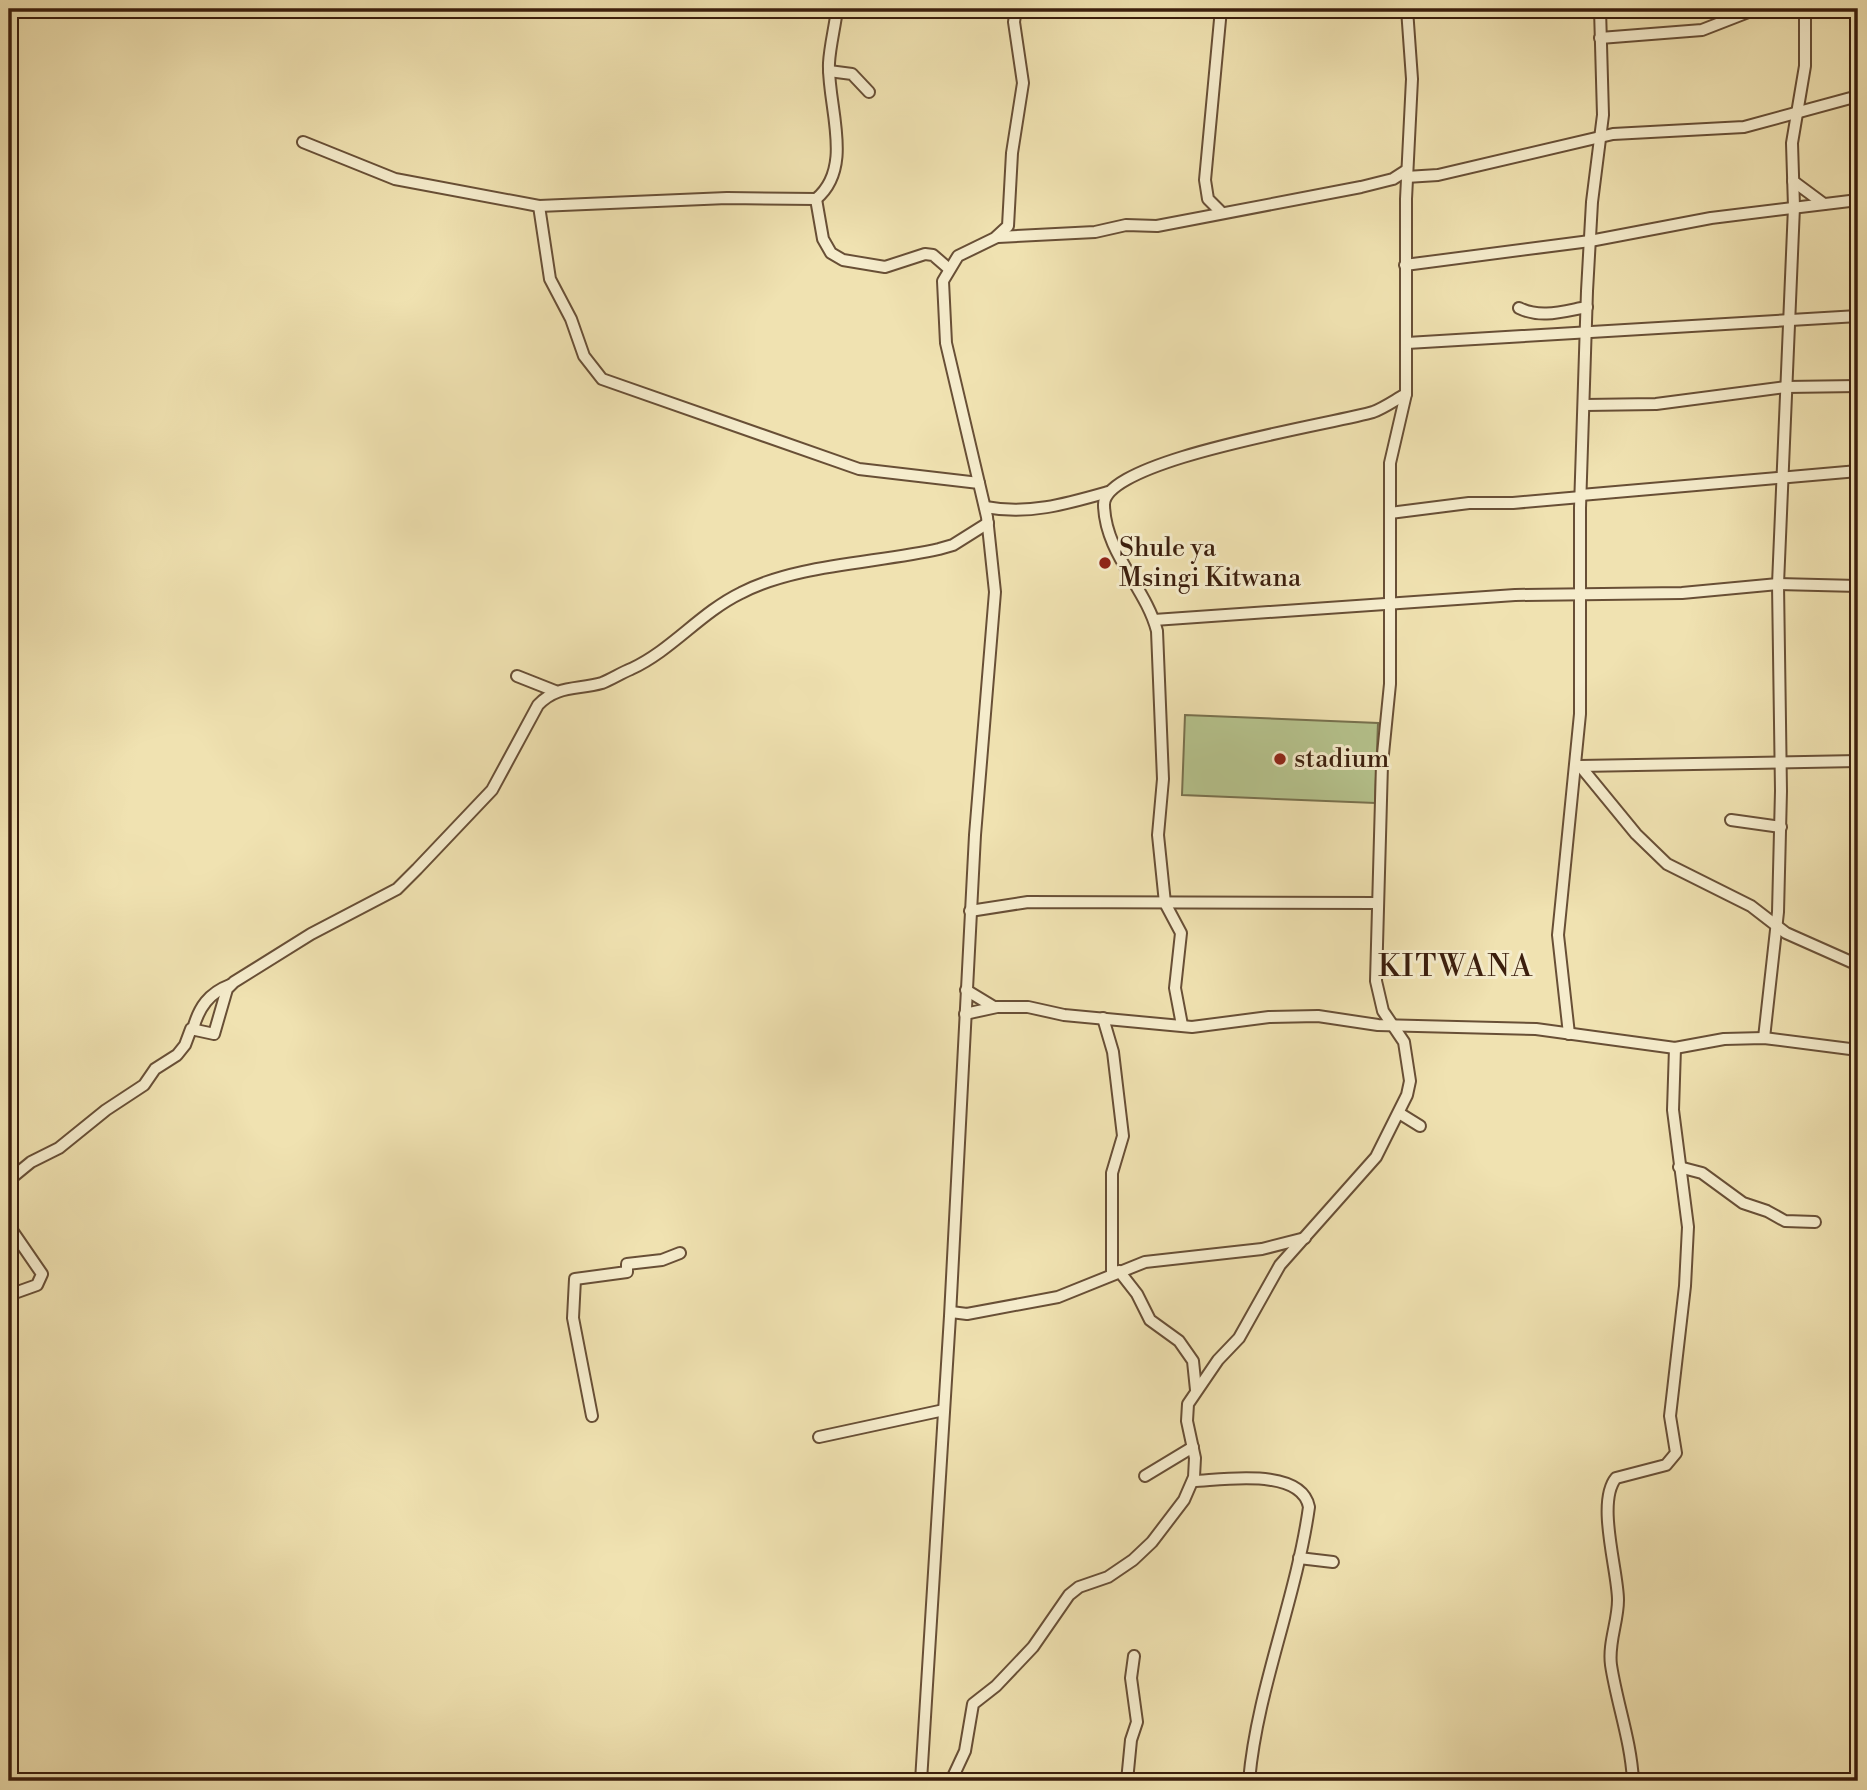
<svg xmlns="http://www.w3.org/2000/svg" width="1867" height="1790" viewBox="0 0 1867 1790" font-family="'Libre Bodoni',serif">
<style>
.green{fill:#b6c48e;stroke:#78714e;stroke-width:2}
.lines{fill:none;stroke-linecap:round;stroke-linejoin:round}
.minor-casing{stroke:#684f36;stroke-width:14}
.minor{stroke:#f5eccc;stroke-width:10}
.poi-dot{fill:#8f2418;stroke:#f5eccc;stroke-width:2.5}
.labels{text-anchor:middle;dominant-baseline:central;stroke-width:6;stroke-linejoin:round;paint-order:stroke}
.poi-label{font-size:26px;fill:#3b1e0d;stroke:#f5eccc;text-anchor:start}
.quarter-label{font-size:30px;letter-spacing:2px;fill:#3b1e0d;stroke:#f5eccc}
</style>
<rect width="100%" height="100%" fill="#f0e2b1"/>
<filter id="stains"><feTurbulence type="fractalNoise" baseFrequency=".00286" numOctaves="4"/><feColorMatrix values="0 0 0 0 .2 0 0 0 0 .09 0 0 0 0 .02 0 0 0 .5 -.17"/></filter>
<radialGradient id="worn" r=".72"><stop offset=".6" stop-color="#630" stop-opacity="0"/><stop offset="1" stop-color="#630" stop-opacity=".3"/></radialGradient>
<path class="green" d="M 1185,715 L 1378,723 L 1375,803 L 1182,795 Z"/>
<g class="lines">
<defs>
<g id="minor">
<path d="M 1600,38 L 1702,30 L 1756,9"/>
<path d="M 829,71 L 852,74 L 869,92"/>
<path d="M 303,142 L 395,179 L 539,206 L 727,198 L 816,199 C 855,167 827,105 829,63 C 830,45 835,27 837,9"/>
<path d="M 1406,177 L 1438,175 L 1613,134 L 1744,127 L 1858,96"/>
<path d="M 1793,181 L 1824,204"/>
<path d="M 816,199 L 823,239 L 831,253 L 843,260 L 885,267 L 925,254 L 933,255 L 948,268"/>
<path d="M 539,206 L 550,279 L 571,319 L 584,356 L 602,379 L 859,469 L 979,483"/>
<path d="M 1220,211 L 1208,199 L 1205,180 L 1221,9"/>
<path d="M 998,237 L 1095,232 L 1126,225 L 1157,226 L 1361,187 L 1393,179 L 1407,170"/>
<path d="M 1405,265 L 1590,241 L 1711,218 L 1858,200"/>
<path d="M 1519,308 C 1541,319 1564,311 1587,307"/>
<path d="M 1407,343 L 1858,316"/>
<path d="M 1585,405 L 1656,404 L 1786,387 L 1858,386"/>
<path d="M 1581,495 L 1858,471"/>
<path d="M 985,507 C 1029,515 1066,504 1108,492"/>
<path d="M 1390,513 L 1469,503 L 1513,503 L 1581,497"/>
<path d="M 1154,620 L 1515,595 L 1682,593 L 1778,584 L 1858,586"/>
<path d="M 517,676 L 555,691"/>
<path d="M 1579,766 L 1858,761"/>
<path d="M 1581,767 L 1636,834 L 1667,864 L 1751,906 L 1786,933 L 1858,965"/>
<path d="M 1731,820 L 1781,827"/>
<path d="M 970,911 L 1028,902 L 1377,903"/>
<path d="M 966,990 L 994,1007"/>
<path d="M 965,1014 L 997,1007 L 1028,1007 L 1064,1015 L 1192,1027 L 1269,1017 L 1318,1016 L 1378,1025 L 1536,1029 L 1675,1048 L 1724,1039 L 1764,1038 L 1858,1050"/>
<path d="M 1103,1018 L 1113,1052 L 1123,1136 L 1112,1173 L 1112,1273"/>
<path d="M 1182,1025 L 1175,988 L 1181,933 L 1165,903 L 1158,835 L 1163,779 L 1157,631 C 1146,588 1105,553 1104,505 C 1103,459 1333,424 1373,412 C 1384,408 1395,400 1406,394"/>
<path d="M 193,1029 C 199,1007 209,993 230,985"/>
<path d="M 1569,1034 L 1558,935 L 1580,714 L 1580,508 L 1587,291 L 1592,202 L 1603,115 L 1600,9"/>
<path d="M 1764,1038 L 1778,912 L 1781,791 L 1778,584 L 1794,207 L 1792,143 L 1805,66 L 1805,9"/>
<path d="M 1399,1113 L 1420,1126"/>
<path d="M 1679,1167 L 1702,1173 L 1743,1203 L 1767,1211 L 1785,1221 L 1815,1222"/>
<path d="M 9,1180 L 31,1162 L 59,1148 L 106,1110 L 144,1085 L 155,1069 L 177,1055 L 185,1045 L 191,1029 L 214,1034 L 227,989 L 234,982 L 311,934 L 397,889 L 417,869 L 492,790 L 538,705 C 557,685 577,690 602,683 C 612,679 621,673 631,669 C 672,650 700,613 741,593 C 796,564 878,563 939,549 L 953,545 L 988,523"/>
<path d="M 9,1226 L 42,1274 L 37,1285 L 9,1295"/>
<path d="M 1119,1271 L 1137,1294 L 1150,1320 L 1179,1341 L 1193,1361 L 1196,1390"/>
<path d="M 951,1312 L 967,1314 L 1058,1297 L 1145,1262 L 1262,1249 L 1305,1238"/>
<path d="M 592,1416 L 573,1318 L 575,1279 L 627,1272 L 627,1264 L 662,1260 L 680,1253"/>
<path d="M 819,1437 L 944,1410"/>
<path d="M 1145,1476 L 1193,1447"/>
<path d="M 1193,1481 C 1223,1480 1301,1467 1309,1507 C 1296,1600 1257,1689 1249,1781"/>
<path d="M 1299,1558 L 1333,1562"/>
<path d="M 921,1781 L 950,1316 L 975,835 L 995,592 L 987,517 L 946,343 L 943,281 L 958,256 L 995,238 L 1008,226 L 1012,153 L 1023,83 L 1014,22 L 1016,9"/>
<path d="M 951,1781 L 965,1751 L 973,1704 L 996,1686 L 1033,1647 L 1069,1595 L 1079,1587 L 1108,1577 L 1133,1560 L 1152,1542 L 1184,1500 L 1194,1477 L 1195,1458 L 1187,1421 L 1188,1404 L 1218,1360 L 1239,1338 L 1280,1265 L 1376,1157 L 1407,1095 L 1410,1081 L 1404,1042 L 1383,1011 L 1376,981 L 1382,764 L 1390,684 L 1390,463 L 1406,394 L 1406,199 L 1412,79 L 1407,9"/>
<path d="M 1127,1781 L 1131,1740 L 1137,1722 L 1131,1678 L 1134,1656"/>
<path d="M 1633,1781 C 1631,1741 1617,1704 1611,1665 C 1608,1643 1618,1622 1618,1600 C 1618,1571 1596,1502 1616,1478 L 1666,1465 L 1676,1453 L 1670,1416 L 1685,1286 L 1688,1227 L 1673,1110 L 1675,1048"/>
</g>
</defs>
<use href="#minor" class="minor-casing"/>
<use href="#minor" class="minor"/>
</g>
<g class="poi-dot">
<circle cx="1105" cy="563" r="7"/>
<circle cx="1280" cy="759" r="7"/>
</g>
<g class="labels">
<g class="poi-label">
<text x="1119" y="548">Shule ya<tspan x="1119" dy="30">Msingi Kitwana</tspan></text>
<text x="1294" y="759">stadium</text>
</g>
<g class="quarter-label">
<text x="1456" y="967">KITWANA</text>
</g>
</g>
<rect width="1867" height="1790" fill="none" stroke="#f0e2b1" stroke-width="35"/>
<rect x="10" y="10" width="1846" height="1769" fill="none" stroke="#3b1e0d" stroke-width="3.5"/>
<rect x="18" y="18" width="1832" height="1755" fill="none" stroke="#3b1e0d" stroke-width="2"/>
<rect width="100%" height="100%" filter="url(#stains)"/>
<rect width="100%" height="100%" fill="url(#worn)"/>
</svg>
